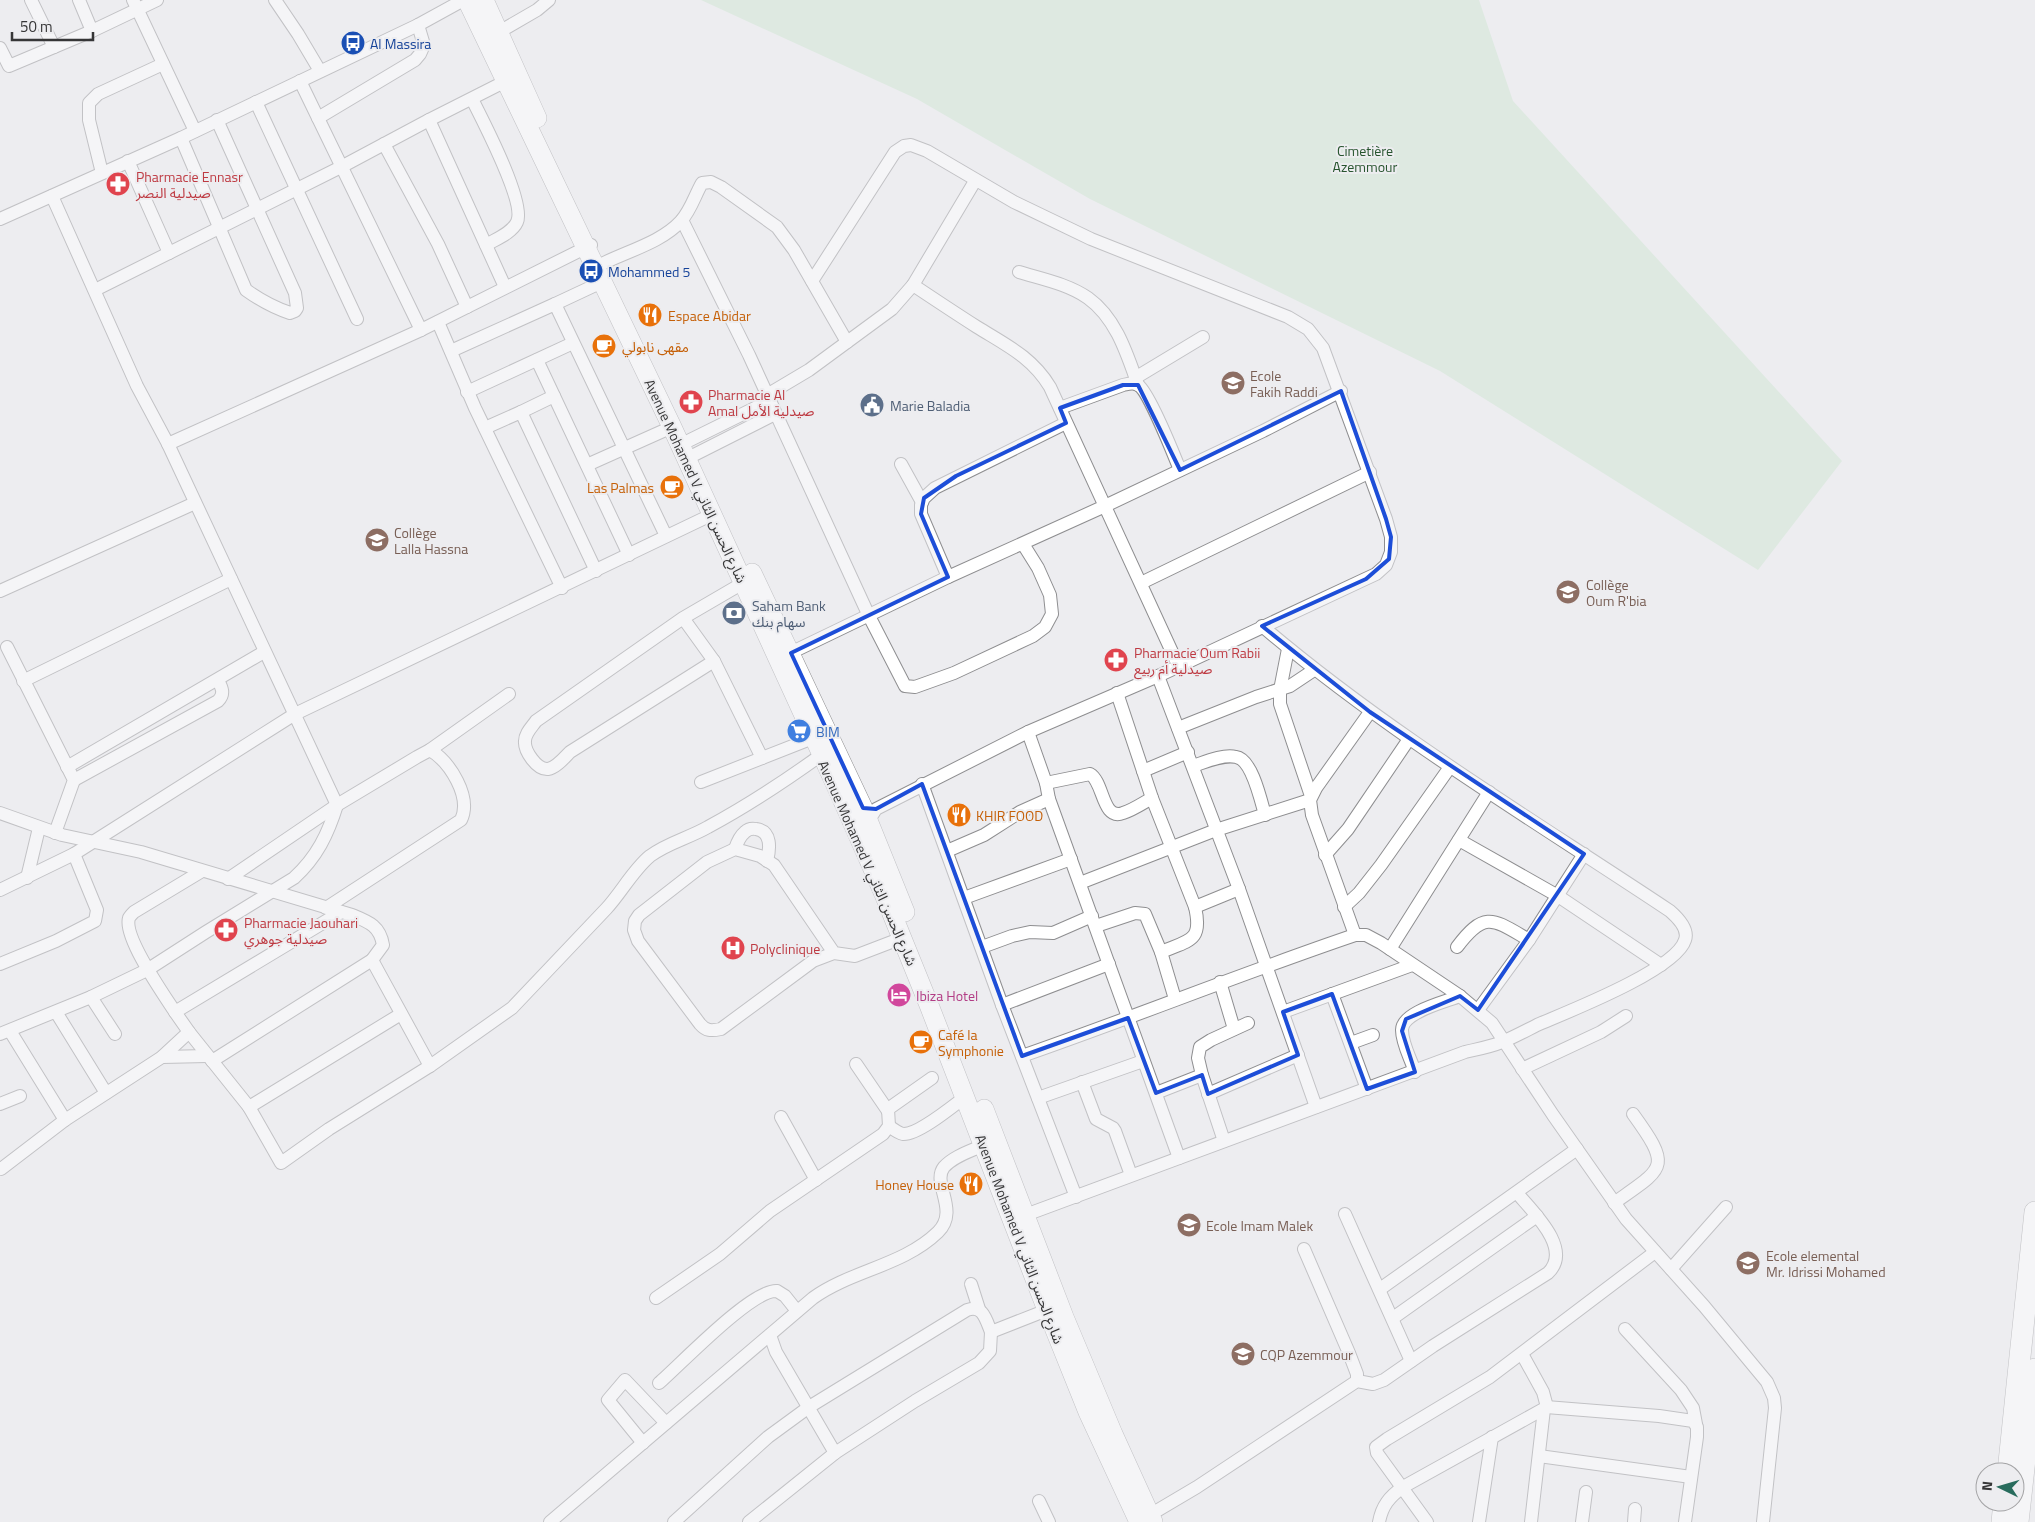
<svg xmlns="http://www.w3.org/2000/svg" width="2035" height="1522" viewBox="0 0 2035 1522" font-family="'Titillium Web','Noto Sans Arabic',sans-serif">
<style>
.green{fill:#cce5ce}
.lines{fill:none;stroke-linecap:round;stroke-linejoin:round}
.minor-casing{stroke:#8e8e90;stroke-width:14}
.secondary-casing{stroke:#8e8e90;stroke-width:20}
.trunk-casing{stroke:#8e8e90;stroke-width:22}
.minor{stroke:#fff;stroke-width:12}
.secondary{stroke:#fff;stroke-width:19}
.trunk{stroke:#fff;stroke-width:21}
.marked{fill:none;stroke:#1d4ed8;stroke-width:4;stroke-linejoin:round}
.labels{text-anchor:middle;dominant-baseline:central;stroke-width:4;stroke-linejoin:round;paint-order:stroke}
.transit-label{font-size:14px;fill:#164399;stroke:#ededf0;text-anchor:start}
.park-label{font-size:14px;fill:#28552f;stroke:#ededf0}
.health-label{font-size:14px;fill:#be3a42;stroke:#ededf0;text-anchor:start}
.food-label{font-size:14px;fill:#c56008;stroke:#ededf0;text-anchor:start}
.education-label{font-size:14px;fill:#785e54;stroke:#ededf0;text-anchor:start}
.service-label{font-size:14px;fill:#4e5e75;stroke:#ededf0;text-anchor:start}
.street-label{font-size:14px;fill:#363637;stroke:#ededf0}
.shop-label{font-size:14px;fill:#366cbe;stroke:#ededf0;text-anchor:start}
.hotel-label{font-size:14px;fill:#b23c85;stroke:#ededf0;text-anchor:start}
</style>
<rect width="100%" height="100%" fill="#ededf0"/>
<path class="green" d="M 701,0 L 1479,0 L 1513,101 L 1842,461 L 1758,570 L 1440,371 L 1090,199 L 917,99 Z"/>
<g class="lines">
<defs>
<g id="minor">
<path d="M 31,0 L 54,47"/>
<path d="M 79,0 L 92,31 L 157,0"/>
<path d="M 133,0 L 195,131"/>
<path d="M 275,0 L 298,34 L 320,71"/>
<path d="M 499,32 L 537,10 L 549,0"/>
<path d="M 0,48 L 9,66 L 92,31"/>
<path d="M 300,81 L 421,330"/>
<path d="M 472,99 C 482,119 526,203 517,222 C 512,233 496,239 486,245"/>
<path d="M 256,102 L 357,319"/>
<path d="M 318,118 L 415,60 L 420,54 L 424,45 L 418,25"/>
<path d="M 429,120 L 505,287"/>
<path d="M 181,138 L 246,290 C 260,300 275,308 290,313 L 295,311 L 297,308 L 295,293 L 217,120"/>
<path d="M 384,144 L 438,244 L 467,307"/>
<path d="M 128,161 L 169,253"/>
<path d="M 102,173 L 89,120 L 89,103 L 98,94 L 163,64"/>
<path d="M 0,219 L 181,138 L 418,25 L 458,3 L 460,0"/>
<path d="M 682,220 L 749,355 L 869,616 L 905,686 L 915,687 L 954,673 L 1033,636 L 1045,627 L 1052,614 L 1050,595 L 1038,568 L 1023,544"/>
<path d="M 596,267 C 623,252 660,244 681,221 C 691,210 695,195 702,183 L 711,182 L 721,187 L 777,227 L 794,250 L 847,342"/>
<path d="M 1019,272 C 1042,279 1068,284 1088,298 C 1116,318 1127,354 1138,385"/>
<path d="M 812,281 L 895,152 L 904,146 L 911,145 L 927,151 L 1014,202 L 1091,239 L 1288,317 L 1308,329 L 1323,348 L 1386,519 L 1391,537 L 1391,552 L 1386,565 L 1376,574 L 1158,676 L 1028,732 L 876,809 L 869,820 L 864,823"/>
<path d="M 913,285 C 934,299 955,313 977,327 C 1006,345 1032,357 1050,387 L 1178,665"/>
<path d="M 95,290 L 341,167 L 429,120 L 506,81"/>
<path d="M 555,304 L 602,282"/>
<path d="M 438,322 L 475,408 L 562,588"/>
<path d="M 451,351 L 555,304 L 666,536"/>
<path d="M 537,360 L 629,555"/>
<path d="M 1135,378 L 1203,337"/>
<path d="M 467,392 L 573,343"/>
<path d="M 767,395 L 809,370 L 892,309 L 913,285 L 975,181"/>
<path d="M 1060,408 L 1123,385 C 1128,384 1133,382 1138,385 C 1148,390 1174,455 1180,470"/>
<path d="M 521,412 L 554,396"/>
<path d="M 485,428 L 521,412 L 596,571"/>
<path d="M 168,444 L 421,330 L 591,245"/>
<path d="M 680,445 L 769,401"/>
<path d="M 686,459 L 775,414"/>
<path d="M 901,464 L 922,502"/>
<path d="M 587,465 L 672,427"/>
<path d="M 948,577 L 921,514 L 921,505 L 924,498 L 935,488 L 1066,423"/>
<path d="M 1141,583 L 1370,472"/>
<path d="M 0,591 L 195,503"/>
<path d="M 683,618 L 714,661 L 570,752 C 565,757 556,768 548,769 C 537,770 524,751 525,741 C 525,733 532,727 536,721 L 683,618 L 743,583"/>
<path d="M 7,647 L 74,780 L 55,833"/>
<path d="M 1288,649 L 1280,690 L 1280,704 L 1311,796"/>
<path d="M 784,656 L 948,577 L 1105,506 L 1263,431 L 1341,391"/>
<path d="M 714,661 L 762,758"/>
<path d="M 1158,676 L 1239,889 L 1316,1107"/>
<path d="M 23,681 L 231,579"/>
<path d="M 1117,693 L 1152,798 L 1195,907 C 1203,942 1189,940 1161,952"/>
<path d="M 1178,728 L 1256,697 L 1290,686 L 1314,670"/>
<path d="M 1028,732 L 1046,783 L 1049,799 L 1179,1158"/>
<path d="M 430,750 L 509,694"/>
<path d="M 1193,766 C 1205,762 1223,754 1236,757 C 1252,759 1261,801 1265,815"/>
<path d="M 67,767 L 264,652"/>
<path d="M 1143,771 L 1188,752"/>
<path d="M 74,780 L 218,701 C 225,694 222,688 218,680"/>
<path d="M 701,782 L 813,738"/>
<path d="M 1046,783 L 1090,774 C 1104,782 1102,821 1123,813 C 1133,810 1143,803 1152,798"/>
<path d="M 922,784 L 1002,1005 L 1076,1197"/>
<path d="M 0,813 L 62,835 L 141,852 L 352,915 C 369,922 380,926 383,945 L 372,960"/>
<path d="M 1459,840 L 1558,896 L 1661,965"/>
<path d="M 735,849 C 737,843 740,836 745,832 C 748,829 751,828 756,829 C 772,831 770,849 767,861"/>
<path d="M 947,851 L 984,835 L 1020,812 L 1049,799"/>
<path d="M 1325,855 L 1348,829 L 1409,739"/>
<path d="M 27,878 L 39,828"/>
<path d="M 228,879 L 337,805 L 417,757 L 430,750 C 450,762 472,797 461,820 L 326,908"/>
<path d="M 1080,883 L 1216,830 L 1310,800"/>
<path d="M 0,890 L 74,854 L 295,714 L 711,515"/>
<path d="M 964,898 L 1071,859"/>
<path d="M 1195,907 L 1239,889"/>
<path d="M 1344,907 L 1359,893 L 1381,865 L 1450,767"/>
<path d="M 1096,926 L 1135,913 L 1145,914 L 1161,952 L 1175,999"/>
<path d="M 1355,935 L 1312,815 L 1310,800 L 1316,788 L 1370,712"/>
<path d="M 982,947 L 1012,936 L 1030,932 L 1053,933 L 1092,916"/>
<path d="M 1457,947 C 1485,910 1493,919 1529,940"/>
<path d="M 1390,949 L 1489,792"/>
<path d="M 834,953 L 813,961 L 721,1029 C 711,1031 706,1031 700,1024 L 638,941 L 634,930 L 635,921 L 639,915 L 707,862 L 735,849 L 760,856 L 774,865 L 834,953 L 855,956 L 902,938"/>
<path d="M 0,964 L 56,941 L 95,921 L 97,910 L 74,854"/>
<path d="M 1220,982 L 1234,1029"/>
<path d="M 1332,994 L 1367,1089"/>
<path d="M 91,997 L 115,1034"/>
<path d="M 1002,1005 L 1109,964"/>
<path d="M 1478,1010 L 1529,940 L 1584,854"/>
<path d="M 56,1012 L 106,1093"/>
<path d="M 175,1012 C 164,995 123,937 129,918 C 130,916 133,913 134,912 L 202,871"/>
<path d="M 1283,1012 L 1412,965"/>
<path d="M 10,1031 L 65,1120"/>
<path d="M 189,1032 L 249,1107 L 281,1163 L 329,1129 L 430,1066 L 512,1008 L 606,909 C 621,893 633,870 650,856 C 667,843 689,838 708,827 C 747,806 785,781 821,755"/>
<path d="M 0,1034 L 91,997 L 147,970 L 206,932 L 294,878 C 317,857 328,834 337,805 L 168,444 L 137,386 L 52,196"/>
<path d="M 1351,1043 L 1373,1035"/>
<path d="M 1022,1056 C 1134,1017 1243,973 1355,935 L 1366,935 L 1381,943 L 1460,996 L 1492,1023 L 1553,1115 L 1626,1219 L 1704,1306 L 1767,1382 L 1774,1398 L 1775,1408 L 1763,1522"/>
<path d="M 162,1057 L 207,1056"/>
<path d="M 212,1061 L 372,960 L 430,1066"/>
<path d="M 856,1064 L 888,1111"/>
<path d="M 1522,1069 L 1601,1032 L 1626,1016"/>
<path d="M 1415,1072 C 1411,1059 1402,1044 1402,1030 C 1402,1012 1445,1002 1460,996"/>
<path d="M 1202,1075 L 1224,1141"/>
<path d="M 1082,1082 L 1096,1119 L 1113,1128 L 1115,1131 L 1131,1175"/>
<path d="M 1156,1093 L 1202,1075 L 1198,1058 L 1200,1047 L 1211,1040 L 1248,1023"/>
<path d="M 1208,1094 L 1298,1055"/>
<path d="M 1038,1098 L 1143,1061"/>
<path d="M 0,1104 L 20,1096"/>
<path d="M 249,1107 L 401,1014"/>
<path d="M 781,1117 L 816,1180"/>
<path d="M 889,1126 C 893,1129 898,1133 903,1134 C 918,1135 953,1106 965,1097"/>
<path d="M 0,1168 L 1,1169 L 65,1120 L 162,1057 L 189,1032 L 175,1012 L 341,912"/>
<path d="M 1614,1203 C 1665,1167 1672,1168 1633,1114"/>
<path d="M 1345,1214 L 1411,1361"/>
<path d="M 1020,1217 L 1465,1052 C 1478,1049 1490,1047 1502,1042 C 1514,1037 1525,1031 1537,1025 C 1567,1012 1676,970 1685,940 C 1689,929 1678,918 1670,911 C 1532,819 1389,734 1262,626"/>
<path d="M 1304,1249 L 1349,1353 L 1357,1374 L 1357,1381"/>
<path d="M 1671,1269 L 1726,1207"/>
<path d="M 971,1284 L 979,1309"/>
<path d="M 1380,1289 L 1577,1149"/>
<path d="M 656,1298 L 720,1254 L 770,1211 L 883,1134 L 889,1126 L 888,1109 L 932,1078"/>
<path d="M 1393,1318 L 1537,1216"/>
<path d="M 1625,1329 L 1681,1390 L 1693,1408 L 1696,1424"/>
<path d="M 770,1335 L 776,1352 L 835,1453"/>
<path d="M 659,1383 C 681,1364 752,1289 777,1291 L 785,1296 L 797,1311"/>
<path d="M 1546,1407 L 1659,1416 L 1693,1421 L 1697,1427 L 1697,1437 L 1685,1522"/>
<path d="M 643,1443 L 608,1400 L 625,1380 L 666,1423"/>
<path d="M 1539,1456 L 1691,1477"/>
<path d="M 1039,1501 L 1049,1522"/>
<path d="M 1143,1519 L 1197,1487 L 1357,1381 L 1373,1384 L 1384,1380 L 1433,1346 L 1548,1273 C 1573,1249 1533,1212 1517,1193"/>
<path d="M 550,1522 L 813,1298 C 852,1270 903,1266 938,1232 C 960,1210 931,1183 944,1167 C 954,1156 971,1151 984,1145"/>
<path d="M 674,1522 L 768,1437 L 809,1407 L 967,1310 C 983,1304 986,1320 991,1332 L 1047,1310"/>
<path d="M 749,1522 L 835,1453 L 915,1401 L 979,1363 L 990,1351 L 991,1332"/>
<path d="M 1379,1522 C 1382,1506 1389,1497 1403,1487 L 1547,1407 L 1543,1392 L 1522,1354"/>
<path d="M 1427,1522 L 1377,1453 L 1376,1447 L 1387,1439 L 1490,1377 L 1655,1252"/>
<path d="M 1479,1522 L 1492,1437"/>
<path d="M 1531,1522 L 1544,1409"/>
<path d="M 1582,1522 L 1586,1492"/>
<path d="M 1634,1522 L 1635,1509"/>
</g>
<g id="secondary">
<path d="M 467,0 L 672,427 L 840,794 L 884,894 L 929,1005 L 1047,1310 L 1088,1412 L 1139,1522"/>
<path d="M 484,0 L 537,118"/>
<path d="M 752,573 L 863,808 L 905,912"/>
<path d="M 984,1109 L 1064,1317 L 1113,1434 L 1153,1522"/>
</g>
<g id="trunk">
<path d="M 2008,1472 L 2035,1212"/>
<path d="M 2002,1522 L 2004,1502"/>
<path d="M 2018,1522 L 2035,1369"/>
</g>
</defs>
<use href="#minor" class="minor-casing"/>
<use href="#secondary" class="secondary-casing"/>
<use href="#trunk" class="trunk-casing"/>
<use href="#minor" class="minor"/>
<use href="#secondary" class="secondary"/>
<use href="#trunk" class="trunk"/>
</g>
<path d="M0 0H2035V1522H0ZM 1123,385 L 1138,385 L 1180,470 L 1341,391 L 1386,519 L 1391,537 L 1389,559 L 1366,579 L 1262,626 L 1370,712 L 1584,854 L 1478,1010 L 1460,996 L 1406,1019 L 1402,1031 L 1415,1072 L 1367,1089 L 1332,994 L 1283,1012 L 1298,1055 L 1208,1094 L 1202,1075 L 1156,1093 L 1128,1018 L 1022,1056 L 922,784 L 876,809 L 863,808 L 791,653 L 948,577 L 921,514 L 924,498 L 956,476 L 1066,423 L 1060,408 Z" fill="#ededf0" fill-opacity=".55" fill-rule="evenodd"/>
<path class="marked" d="M 1123,385 L 1138,385 L 1180,470 L 1341,391 L 1386,519 L 1391,537 L 1389,559 L 1366,579 L 1262,626 L 1370,712 L 1584,854 L 1478,1010 L 1460,996 L 1406,1019 L 1402,1031 L 1415,1072 L 1367,1089 L 1332,994 L 1283,1012 L 1298,1055 L 1208,1094 L 1202,1075 L 1156,1093 L 1128,1018 L 1022,1056 L 922,784 L 876,809 L 863,808 L 791,653 L 948,577 L 921,514 L 924,498 L 956,476 L 1066,423 L 1060,408 Z"/>
<defs>
<symbol id="bus-disc" viewBox="-11 -11 22 22"><circle r="9.5" fill="#1a4fb4" stroke="#ededf0"/><path d="M-5-6H5V4H4V6H2V4H-2V6H-4V4H-5ZM-3.5-4V0h7V-4ZM-3.5 1.2v1.5H-2V1.2ZM2 1.2v1.5H3.5V1.2Z" fill="#fff"/></symbol>
<symbol id="pharmacy-disc" viewBox="-11 -11 22 22"><circle r="9.5" fill="#e0444e" stroke="#ededf0"/><path d="M-2-6h4v4h4v4h-4v4h-4v-4h-4v-4h4Z" fill="#fff"/></symbol>
<symbol id="restaurant-disc" viewBox="-11 -11 22 22"><circle r="9.5" fill="#e8710a" stroke="#ededf0"/><path d="M-5-6h1v4h1v-4h1v4h1v-4h1v5L-1.5 .5V6h-2V.5L-5-1ZM5-6V6H3V1.5H1.5Q1.5-4 5-6Z" fill="#fff"/></symbol>
<symbol id="cafe-disc" viewBox="-11 -11 22 22"><circle r="9.5" fill="#e8710a" stroke="#ededf0"/><path d="M-5.5-4.5H6V0H3Q3 3.5 0 3.5H-2.5Q-5.5 3.5-5.5 0ZM3-3.2v2h1.7v-2ZM-6 4.5H4V6H-6Z" fill="#fff"/></symbol>
<symbol id="school-disc" viewBox="-11 -11 22 22"><circle r="9.5" fill="#8d6e63" stroke="#ededf0"/><path d="M0-5L7-2L0 1L-7-2ZM-4 1L0 2.5L4 1V4Q0 6-4 4Z" fill="#fff"/></symbol>
<symbol id="civic-disc" viewBox="-11 -11 22 22"><circle r="9.5" fill="#5c6f8a" stroke="#ededf0"/><path d="M-.6-6.5H3V-4.5H.6V-3L4-1V1h2V6H-6V1h2V-1L-.6-3ZM-1.2 2.5V6h2.4V2.5Z" fill="#fff"/></symbol>
<symbol id="bank-disc" viewBox="-11 -11 22 22"><circle r="9.5" fill="#5c6f8a" stroke="#ededf0"/><path d="M-6-4H6V4H-6ZM0-2.3a2.3 2.3 0 1 0 0 4.6a2.3 2.3 0 1 0 0-4.6Z" fill="#fff"/></symbol>
<symbol id="supermarket-disc" viewBox="-11 -11 22 22"><circle r="9.5" fill="#3f7fe0" stroke="#ededf0"/><path d="M-6-5.5h2.5l.6 2H6L4.5 2H-2.5L-4.4-4H-6ZM-1.5 3.2a1.3 1.3 0 1 0 .1 0ZM3 3.2a1.3 1.3 0 1 0 .1 0Z" fill="#fff"/></symbol>
<symbol id="hospital-disc" viewBox="-11 -11 22 22"><circle r="9.5" fill="#e0444e" stroke="#ededf0"/><path d="M-5-5h3v3.5h4V-5h3V5h-3V1.5h-4V5h-3Z" fill="#fff"/></symbol>
<symbol id="hotel-disc" viewBox="-11 -11 22 22"><circle r="9.5" fill="#d1479c" stroke="#ededf0"/><path d="M-6-4.5h1.5V1H6V5H4.5V3h-9V5H-6ZM-4 0a1.8 1.8 0 1 1 3.6 0ZM.5 0V-2.5h3Q6-2.5 6 0Z" fill="#fff"/></symbol>
</defs>
<g fill-rule="evenodd">
<use href="#bus-disc" x="339" y="29" width="28" height="28"/>
<use href="#pharmacy-disc" x="104" y="170" width="28" height="28"/>
<use href="#bus-disc" x="577" y="257" width="28" height="28"/>
<use href="#restaurant-disc" x="636" y="301" width="28" height="28"/>
<use href="#cafe-disc" x="590" y="332" width="28" height="28"/>
<use href="#school-disc" x="1219" y="369" width="28" height="28"/>
<use href="#pharmacy-disc" x="677" y="388" width="28" height="28"/>
<use href="#civic-disc" x="858" y="391" width="28" height="28"/>
<use href="#cafe-disc" x="658" y="473" width="28" height="28"/>
<use href="#school-disc" x="363" y="526" width="28" height="28"/>
<use href="#school-disc" x="1554" y="578" width="28" height="28"/>
<use href="#bank-disc" x="720" y="599" width="28" height="28"/>
<use href="#pharmacy-disc" x="1102" y="646" width="28" height="28"/>
<use href="#supermarket-disc" x="785" y="717" width="28" height="28"/>
<use href="#restaurant-disc" x="945" y="801" width="28" height="28"/>
<use href="#pharmacy-disc" x="212" y="916" width="28" height="28"/>
<use href="#hospital-disc" x="719" y="934" width="28" height="28"/>
<use href="#hotel-disc" x="885" y="981" width="28" height="28"/>
<use href="#cafe-disc" x="907" y="1028" width="28" height="28"/>
<use href="#restaurant-disc" x="957" y="1170" width="28" height="28"/>
<use href="#school-disc" x="1175" y="1211" width="28" height="28"/>
<use href="#school-disc" x="1734" y="1249" width="28" height="28"/>
<use href="#school-disc" x="1229" y="1340" width="28" height="28"/>
</g>
<g class="labels">
<g class="transit-label">
<text x="370" y="43">Al Massira</text>
<text x="608" y="271">Mohammed 5</text>
</g>
<g class="park-label">
<text x="1365" y="150">Cimetière<tspan x="1365" dy="16">Azemmour</tspan></text>
</g>
<g class="health-label">
<text x="136" y="176">Pharmacie Ennasr<tspan x="136" dy="16">صيدلية النصر</tspan></text>
<text x="708" y="394">Pharmacie Al<tspan x="708" dy="16">Amal صيدلية الأمل</tspan></text>
<text x="1134" y="652">Pharmacie Oum Rabii<tspan x="1134" dy="16">صيدلية أم ربيع</tspan></text>
<text x="244" y="922">Pharmacie Jaouhari<tspan x="244" dy="16">صيدلية جوهري</tspan></text>
<text x="750" y="948">Polyclinique</text>
</g>
<g class="food-label">
<text x="668" y="315">Espace Abidar</text>
<text x="622" y="346">مقهى نابولي</text>
<text x="654" y="487" text-anchor="end">Las Palmas</text>
<text x="976" y="815">KHIR FOOD</text>
<text x="938" y="1034">Café la<tspan x="938" dy="16">Symphonie</tspan></text>
<text x="954" y="1184" text-anchor="end">Honey House</text>
</g>
<g class="education-label">
<text x="1250" y="375">Ecole<tspan x="1250" dy="16">Fakih Raddi</tspan></text>
<text x="394" y="532">Collège<tspan x="394" dy="16">Lalla Hassna</tspan></text>
<text x="1586" y="584">Collège<tspan x="1586" dy="16">Oum R'bia</tspan></text>
<text x="1206" y="1225">Ecole Imam Malek</text>
<text x="1766" y="1255">Ecole elemental<tspan x="1766" dy="16">Mr. Idrissi Mohamed</tspan></text>
<text x="1260" y="1354">CQP Azemmour</text>
</g>
<g class="service-label">
<text x="890" y="405">Marie Baladia</text>
<text x="752" y="605">Saham Bank<tspan x="752" dy="16">سهام بنك</tspan></text>
</g>
<g class="street-label">
<text transform="translate(696 481) rotate(65)">Avenue Mohamed V شارع الحسن الثاني</text>
<text transform="translate(868 863) rotate(66)">Avenue Mohamed V شارع الحسن الثاني</text>
<text transform="translate(1020 1239) rotate(69)">Avenue Mohamed V شارع الحسن الثاني</text>
</g>
<g class="shop-label">
<text x="816" y="731">BIM</text>
</g>
<g class="hotel-label">
<text x="916" y="995">Ibiza Hotel</text>
</g>
</g>
<g transform="translate(2000 1487) rotate(275)"><circle r="24" fill="#ededf0" stroke="#a4a4a6"/>
<path d="M0-4L9 19L0 12L-9 19Z" fill="#286c5d"/>
<text y="-8" font-size="14" font-weight="bold" text-anchor="middle" fill="#363637">N</text>
</g>
<path d="M12 32v8h81v-8" fill="none" stroke="#363637" stroke-width="2.5"/>
<text x="20" y="32" font-size="15" fill="#363637" stroke="#ededf0" stroke-width="4" paint-order="stroke">50 m</text>
</svg>
